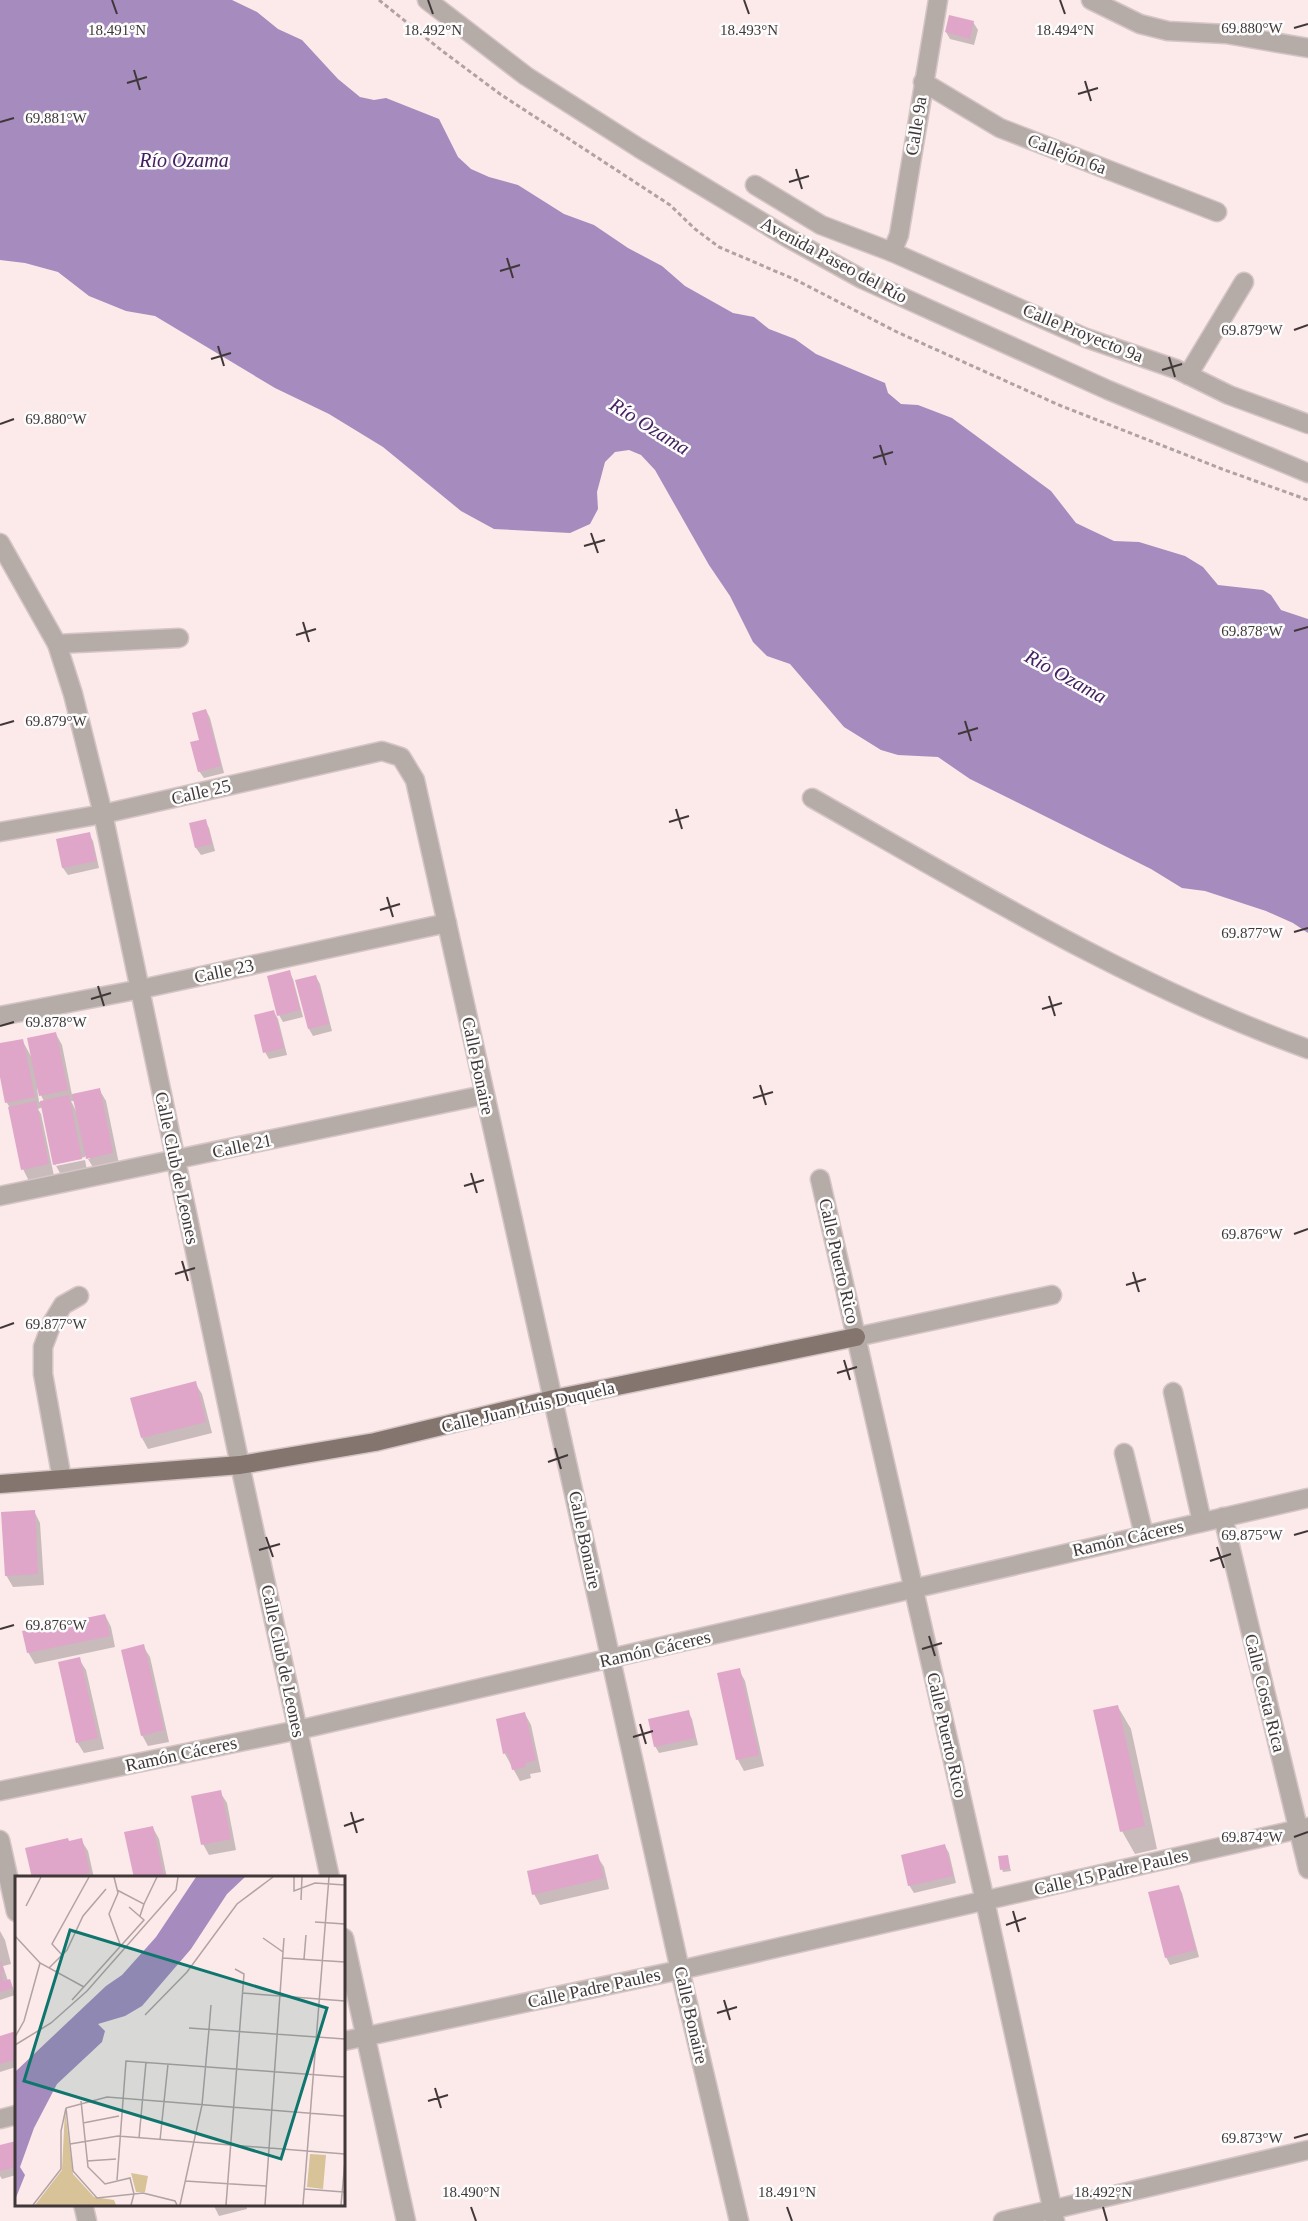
<svg xmlns="http://www.w3.org/2000/svg" width="1308" height="2221" viewBox="0 0 1308 2221" font-family="'Times New Roman',serif">
<style>
.water{fill:#a68bbf}
.shadow{fill:#0003;fill-rule:evenodd}
.building{fill:#dfa6c9}
.lines{fill:none;stroke-linecap:round;stroke-linejoin:round}
.minor-casing{stroke:#d6c5c6;stroke-width:21}
.major-casing{stroke:#d6c5c6;stroke-width:21}
.path{stroke:#b0a1a2;stroke-width:3;stroke-dasharray:4.5 3;stroke-linecap:butt}
.minor{stroke:#b5aca8;stroke-width:18}
.major{stroke:#84756e;stroke-width:18}
.ticks{fill:none;stroke:#403738;stroke-width:2}
.labels{text-anchor:middle;dominant-baseline:central;stroke-width:5;stroke-linejoin:round;paint-order:stroke}
.street-label{font-size:18px;fill:#403738;stroke:#fcfcfc}
.water-label{font-size:20px;font-style:italic;fill:#452060;stroke:#fcfcfc}
.inset-road{fill:none;stroke:#b1a2a3;stroke-width:1.5}
.view{fill:#0f766e;fill-opacity:0.15;stroke:#0f766e;stroke-width:3}
.inset-edge{fill:none;stroke:#403738;stroke-width:3}
.ticks-label{font-size:15px;text-anchor:middle;fill:#403738;stroke:#fcfcfc;stroke-width:5;stroke-linejoin:round;paint-order:stroke}
</style>
<rect width="100%" height="100%" fill="#fce9ea"/>
<path class="water" d="M 0,0 L 232,0 L 257,12 L 278,29 L 302,40 L 338,79 L 360,97 L 374,100 L 386,98 L 439,119 L 458,157 L 471,169 L 489,177 L 518,185 L 564,214 L 594,225 L 628,248 L 662,266 L 685,286 L 733,313 L 754,317 L 769,329 L 795,339 L 816,354 L 885,383 L 888,393 L 901,404 L 918,405 L 952,418 L 1051,491 L 1076,523 L 1114,541 L 1139,542 L 1185,556 L 1203,567 L 1218,585 L 1263,590 L 1271,595 L 1281,610 L 1308,619 L 1308,933 L 1293,923 L 1266,911 L 1205,891 L 1182,888 L 1151,869 L 970,779 L 938,757 L 898,755 L 881,750 L 844,727 L 790,664 L 767,656 L 753,642 L 730,596 L 709,565 L 655,470 L 641,455 L 629,450 L 615,452 L 605,462 L 597,492 L 598,509 L 590,524 L 570,533 L 494,529 L 461,511 L 383,447 L 329,414 L 275,388 L 155,316 L 126,311 L 89,296 L 58,272 L 25,263 L 0,260 Z"/>
<g class="shadow">
<path d="M 973,22 L 978,30 L 974,45 L 950,39 L 946,32 Z"/>
<path d="M 206,710 L 210,718 L 224,773 L 204,778 L 199,771 Z"/>
<path d="M 205,821 L 209,828 L 215,851 L 201,855 L 196,848 L 190,824 Z"/>
<path d="M 89,834 L 93,841 L 99,868 L 68,875 L 63,868 L 58,840 Z"/>
<path d="M 289,972 L 293,979 L 303,1017 L 283,1022 L 279,1015 Z"/>
<path d="M 316,977 L 320,984 L 332,1031 L 313,1036 L 309,1029 L 297,982 Z"/>
<path d="M 274,1012 L 278,1019 L 287,1055 L 269,1059 L 265,1052 Z"/>
<path d="M 56,1034 L 62,1045 L 72,1095 L 99,1089 L 106,1101 L 119,1164 L 94,1169 L 88,1159 L 90,1159 L 89,1156 L 86,1156 L 85,1154 L 85,1157 L 56,1163 L 56,1166 L 85,1160 L 87,1170 L 61,1175 L 55,1164 L 43,1107 L 38,1109 L 41,1114 L 54,1176 L 29,1181 L 23,1169 L 10,1108 L 7,1103 L 0,1070 L 0,1045 L 22,1040 L 32,1058 ZM 37,1088 L 44,1101 L 39,1102 ZM 71,1101 L 75,1101 L 77,1113 Z"/>
<path d="M 195,1383 L 202,1394 L 212,1433 L 148,1449 L 142,1438 Z"/>
<path d="M 34,1511 L 40,1523 L 44,1585 L 13,1587 L 6,1575 Z"/>
<path d="M 105,1615 L 111,1627 L 115,1647 L 35,1664 L 28,1652 Z"/>
<path d="M 143,1646 L 150,1657 L 169,1742 L 148,1746 L 142,1735 Z"/>
<path d="M 79,1659 L 86,1670 L 104,1749 L 84,1753 L 77,1742 Z"/>
<path d="M 739,1670 L 745,1681 L 764,1766 L 744,1771 L 738,1760 Z"/>
<path d="M 1118,1707 L 1131,1729 L 1157,1849 L 1135,1854 L 1122,1831 Z"/>
<path d="M 688,1712 L 692,1719 L 698,1745 L 659,1753 L 655,1746 Z"/>
<path d="M 525,1714 L 531,1725 L 541,1772 L 530,1774 L 531,1778 L 520,1781 L 505,1754 Z"/>
<path d="M 220,1792 L 227,1803 L 236,1850 L 209,1855 L 203,1844 Z"/>
<path d="M 153,1828 L 159,1839 L 167,1878 L 136,1878 Z"/>
<path d="M 81,1840 L 88,1851 L 94,1878 L 34,1878 L 69,1843 Z"/>
<path d="M 945,1846 L 949,1853 L 956,1883 L 914,1893 L 909,1885 Z"/>
<path d="M 597,1856 L 604,1867 L 609,1889 L 540,1905 L 534,1894 Z"/>
<path d="M 1007,1856 L 1011,1871 L 1003,1872 L 1002,1869 Z"/>
<path d="M 1178,1886 L 1182,1893 L 1199,1957 L 1170,1965 L 1166,1957 Z"/>
<path d="M 0,1931 L 5,1940 L 11,1964 L 3,1966 L 8,1981 L 13,1988 L 15,1995 L 0,2000 Z"/>
<path d="M 16,2033 L 16,2070 L 16,2067 L 0,2072 L 0,2037 Z"/>
<path d="M 16,2143 L 16,2175 L 2,2179 L 0,2176 L 0,2147 Z"/>
<path d="M 213,2204 L 246,2204 L 247,2209 L 219,2216 Z"/>
</g>
<g class="building">
<path d="M 949,15 L 974,21 L 970,39 L 945,32 Z"/>
<path d="M 206,709 L 221,766 L 198,772 L 190,742 L 199,740 L 192,713 Z"/>
<path d="M 206,819 L 212,844 L 195,848 L 189,823 Z"/>
<path d="M 90,832 L 96,861 L 62,868 L 56,839 Z"/>
<path d="M 290,970 L 300,1010 L 277,1016 L 267,976 Z"/>
<path d="M 316,975 L 329,1024 L 308,1029 L 295,980 Z"/>
<path d="M 274,1010 L 284,1048 L 263,1053 L 254,1015 Z"/>
<path d="M 56,1032 L 68,1090 L 39,1096 L 27,1038 Z"/>
<path d="M 23,1039 L 35,1097 L 5,1103 L 0,1077 L 0,1043 Z"/>
<path d="M 100,1088 L 113,1153 L 86,1159 L 72,1094 Z"/>
<path d="M 69,1095 L 82,1159 L 53,1165 L 40,1101 Z"/>
<path d="M 36,1101 L 49,1164 L 21,1170 L 8,1107 Z"/>
<path d="M 196,1381 L 206,1422 L 141,1438 L 130,1398 Z"/>
<path d="M 35,1510 L 38,1574 L 5,1576 L 1,1512 Z"/>
<path d="M 105,1614 L 110,1636 L 27,1653 L 22,1631 Z"/>
<path d="M 144,1644 L 164,1730 L 141,1736 L 121,1650 Z"/>
<path d="M 80,1657 L 98,1738 L 76,1743 L 58,1662 Z"/>
<path d="M 740,1668 L 759,1755 L 736,1760 L 717,1673 Z"/>
<path d="M 1118,1705 L 1145,1826 L 1120,1832 L 1093,1710 Z"/>
<path d="M 689,1710 L 695,1738 L 654,1747 L 648,1719 Z"/>
<path d="M 525,1712 L 536,1760 L 525,1763 L 526,1767 L 512,1770 L 508,1753 L 503,1754 L 496,1719 Z"/>
<path d="M 221,1790 L 231,1839 L 201,1845 L 191,1796 Z"/>
<path d="M 153,1826 L 164,1878 L 134,1878 L 124,1832 Z"/>
<path d="M 68,1838 L 69,1841 L 82,1838 L 90,1873 L 73,1878 L 32,1878 L 25,1848 Z"/>
<path d="M 945,1844 L 953,1876 L 908,1886 L 901,1855 Z"/>
<path d="M 598,1854 L 604,1878 L 532,1895 L 527,1871 Z"/>
<path d="M 1008,1855 L 1010,1868 L 1000,1870 L 998,1856 Z"/>
<path d="M 1179,1885 L 1196,1950 L 1165,1958 L 1148,1892 Z"/>
<path d="M 1,1960 L 4,1972 L 1,1973 L 3,1981 L 10,1979 L 13,1988 L 0,1992 Z"/>
<path d="M 16,2031 L 16,2073 L 13,2060 L 0,2064 L 0,2036 Z"/>
<path d="M 16,2141 L 16,2167 L 0,2171 L 0,2145 Z"/>
</g>
<g class="lines">
<defs>
<g id="minor">
<path d="M 427,0 L 526,76 L 639,148 L 790,239 L 862,279 L 1108,390 L 1308,473"/>
<path d="M 1091,0 L 1140,24 L 1168,31 L 1226,34 L 1308,48"/>
<path d="M 923,82 L 1000,128 L 1217,212"/>
<path d="M 755,185 L 821,225 L 892,252 L 1086,338 L 1176,369 L 1229,395 L 1308,424"/>
<path d="M 892,252 L 899,235 L 938,0"/>
<path d="M 1188,375 L 1244,282"/>
<path d="M 0,543 L 57,644 L 73,694 L 103,814 L 240,1465 L 330,1878"/>
<path d="M 57,644 L 179,638"/>
<path d="M 812,798 C 973,889 1133,986 1308,1049"/>
<path d="M 0,832 L 103,814 L 382,751 L 401,757 L 415,780 L 680,1970 L 739,2221"/>
<path d="M 0,1016 L 141,989 L 447,923"/>
<path d="M 820,1179 L 985,1901 L 1055,2221"/>
<path d="M 0,1196 L 484,1095"/>
<path d="M 856,1337 L 1052,1295"/>
<path d="M 1173,1392 L 1202,1522"/>
<path d="M 1124,1453 L 1144,1535"/>
<path d="M 62,1479 L 43,1374 L 43,1347 L 52,1323 L 63,1305 L 79,1296"/>
<path d="M 1223,1517 L 1308,1869"/>
<path d="M 0,1791 L 298,1730 L 1308,1498"/>
<path d="M 0,1840 L 16,1912"/>
<path d="M 344,1938 L 406,2221"/>
<path d="M 344,2041 L 680,1970 L 1308,1827"/>
<path d="M 0,2119 L 16,2115"/>
<path d="M 83,2204 L 87,2221"/>
<path d="M 1003,2221 L 1308,2150"/>
</g>
<path id="major" d="M 0,1484 L 240,1465 L 375,1442 L 554,1399 L 856,1337"/>
</defs>
<use href="#minor" class="minor-casing"/>
<use href="#major" class="major-casing"/>
<path class="path" d="M 379,0 L 441,50 L 500,94 L 670,205 L 695,229 L 719,247 L 796,280 L 897,332 L 1059,405 L 1222,469 L 1308,500"/>
<use href="#minor" class="minor"/>
<use href="#major" class="major"/>
</g>
<path class="ticks" d="M 112,0 L 117,14M 428,0 L 433,14M 744,0 L 749,14M 1060,0 L 1065,14M 1294,28 L 1308,24M 134,70 L 140,90M 1085,81 L 1091,101M 127,83 L 147,77M 1078,94 L 1098,88M 0,122 L 14,118M 796,169 L 802,189M 789,182 L 809,176M 507,258 L 513,278M 500,271 L 520,265M 1294,330 L 1308,325M 218,346 L 224,366M 1169,357 L 1175,377M 211,359 L 231,353M 1162,370 L 1182,364M 0,424 L 14,419M 880,445 L 886,465M 873,458 L 893,452M 591,533 L 598,553M 584,546 L 605,540M 303,622 L 309,642M 1294,631 L 1308,627M 296,635 L 316,629M 965,721 L 971,741M 0,725 L 14,721M 958,734 L 978,728M 676,809 L 682,829M 669,822 L 689,816M 387,897 L 393,917M 380,910 L 400,904M 1294,932 L 1308,928M 98,986 L 104,1006M 1049,996 L 1055,1016M 91,999 L 111,993M 1042,1009 L 1062,1003M 0,1026 L 14,1022M 760,1085 L 766,1105M 753,1098 L 773,1092M 471,1173 L 477,1193M 464,1186 L 484,1180M 1294,1234 L 1308,1229M 182,1261 L 188,1281M 1133,1272 L 1139,1292M 175,1274 L 195,1268M 1126,1285 L 1146,1279M 0,1328 L 14,1323M 844,1360 L 850,1380M 837,1373 L 857,1367M 555,1448 L 561,1469M 548,1462 L 568,1455M 1294,1535 L 1308,1531M 266,1537 L 273,1557M 1217,1547 L 1224,1568M 259,1550 L 280,1544M 1210,1561 L 1231,1554M 0,1629 L 14,1625M 929,1636 L 935,1656M 922,1649 L 942,1643M 640,1724 L 646,1744M 633,1737 L 653,1731M 351,1812 L 357,1833M 344,1826 L 364,1819M 1294,1837 L 1308,1832M 1013,1911 L 1019,1932M 1006,1925 L 1026,1918M 724,2000 L 730,2020M 717,2013 L 737,2007M 435,2088 L 441,2108M 428,2101 L 448,2095M 1294,2138 L 1308,2134M 471,2207 L 476,2221M 787,2207 L 792,2221M 1103,2207 L 1107,2221"/>
<g class="labels">
<g class="street-label">
<text transform="translate(916 126) rotate(-81)">Calle 9a</text>
<text transform="translate(1067 154) rotate(21)">Callejón 6a</text>
<text transform="translate(834 260) rotate(28)">Avenida Paseo del Río</text>
<text transform="translate(1083 333) rotate(22)">Calle Proyecto 9a</text>
<text transform="translate(201 792) rotate(-13)">Calle 25</text>
<text transform="translate(224 971) rotate(-12)">Calle 23</text>
<text transform="translate(478 1066) rotate(78)">Calle Bonaire</text>
<text transform="translate(242 1146) rotate(-12)">Calle 21</text>
<text transform="translate(177 1168) rotate(78)">Calle Club de Leones</text>
<text transform="translate(839 1261) rotate(77)">Calle Puerto Rico</text>
<text transform="translate(528 1407) rotate(-13)">Calle Juan Luis Duquela</text>
<text transform="translate(1128 1538) rotate(-13)">Ramón Cáceres</text>
<text transform="translate(585 1540) rotate(78)">Calle Bonaire</text>
<text transform="translate(655 1649) rotate(-13)">Ramón Cáceres</text>
<text transform="translate(283 1661) rotate(78)">Calle Club de Leones</text>
<text transform="translate(1265 1693) rotate(76)">Calle Costa Rica</text>
<text transform="translate(947 1735) rotate(77)">Calle Puerto Rico</text>
<text transform="translate(181 1754) rotate(-12)">Ramón Cáceres</text>
<text transform="translate(1111 1872) rotate(-13)">Calle 15 Padre Paules</text>
<text transform="translate(594 1988) rotate(-12)">Calle Padre Paules</text>
<text transform="translate(691 2015) rotate(77)">Calle Bonaire</text>
</g>
<g class="water-label">
<text x="184" y="160">Río Ozama</text>
<text transform="translate(650 426) rotate(32)">Río Ozama</text>
<text transform="translate(1066 676) rotate(29)">Río Ozama</text>
</g>
</g>
<g transform="translate(15 1876)">
<rect width="330" height="330" fill="#fce9ea"/>
<path d="M 50,234 L 58,298 L 79,321 L 99,324 L 101,329 L 20,329 L 47,294 ZM 295,278 L 311,279 L 308,313 L 292,311 ZM 116,297 L 133,300 L 130,316 L 121,316 Z" fill="#d8c298"/>
<path d="M 181,1 L 230,1 L 212,18 L 176,73 L 127,130 L 110,140 L 83,148 L 90,155 L 87,166 L 42,208 L 19,252 L 5,291 L 10,299 L 0,324 L 0,196 L 91,110 L 107,99 L 141,61 Z" fill="#a68bbf"/>
<path class="inset-road" d="M 99,1 L 103,17 L 94,38 L 105,68M 279,1 L 279,15 L 300,7 L 330,9M 102,14 L 129,28 L 125,40M 286,24 L 287,1M 129,28 L 142,1M 11,30 L 26,1M 300,46 L 330,48M 0,60 L 25,87 L 69,111M 248,62 L 268,76M 47,79 L 37,68 L 74,1M 268,82 L 330,86M 289,83 L 291,59M 34,92 L 52,74 L 68,40 L 91,13M 227,117 L 330,125M 57,124 L 129,44 L 114,31M 130,139 L 172,96 L 222,28 L 258,1M 174,152 L 330,163M 194,153 L 196,129M 0,161 L 9,145 L 25,87M 0,169 L 36,147 L 72,115 L 161,14 L 163,1M 66,225 L 73,291 L 90,308 L 115,302 L 119,318 L 116,329M 51,232 L 92,221 L 330,240M 51,232 L 58,295 L 82,322 L 128,317 L 160,325 L 162,329M 68,247 L 104,240M 124,262 L 131,186M 145,264 L 153,188M 55,268 L 103,260 L 330,278M 72,285 L 101,283M 102,304 L 111,185 L 330,201M 170,305 L 251,310M 289,313 L 329,316M 18,329 L 46,293 L 46,255 L 51,232M 165,329 L 187,229 L 194,153M 211,329 L 229,98 L 220,93M 250,329 L 269,62M 288,329 L 314,1M 326,329 L 330,285"/>
<path class="view" d="M 55,54 L 312,132 L 266,283 L 9,205 Z"/>
<rect width="330" height="330" class="inset-edge"/>
</g>
<g class="ticks-label">
<text x="1252" y="33">69.880°W</text>
<text x="117" y="35">18.491°N</text>
<text x="433" y="35">18.492°N</text>
<text x="749" y="35">18.493°N</text>
<text x="1065" y="35">18.494°N</text>
<text x="56" y="123">69.881°W</text>
<text x="1252" y="335">69.879°W</text>
<text x="56" y="424">69.880°W</text>
<text x="1252" y="636">69.878°W</text>
<text x="56" y="726">69.879°W</text>
<text x="1252" y="938">69.877°W</text>
<text x="56" y="1027">69.878°W</text>
<text x="1252" y="1239">69.876°W</text>
<text x="56" y="1329">69.877°W</text>
<text x="1252" y="1540">69.875°W</text>
<text x="56" y="1630">69.876°W</text>
<text x="1252" y="1842">69.874°W</text>
<text x="1252" y="2143">69.873°W</text>
<text x="471" y="2197">18.490°N</text>
<text x="787" y="2197">18.491°N</text>
<text x="1103" y="2197">18.492°N</text>
</g>
</svg>
